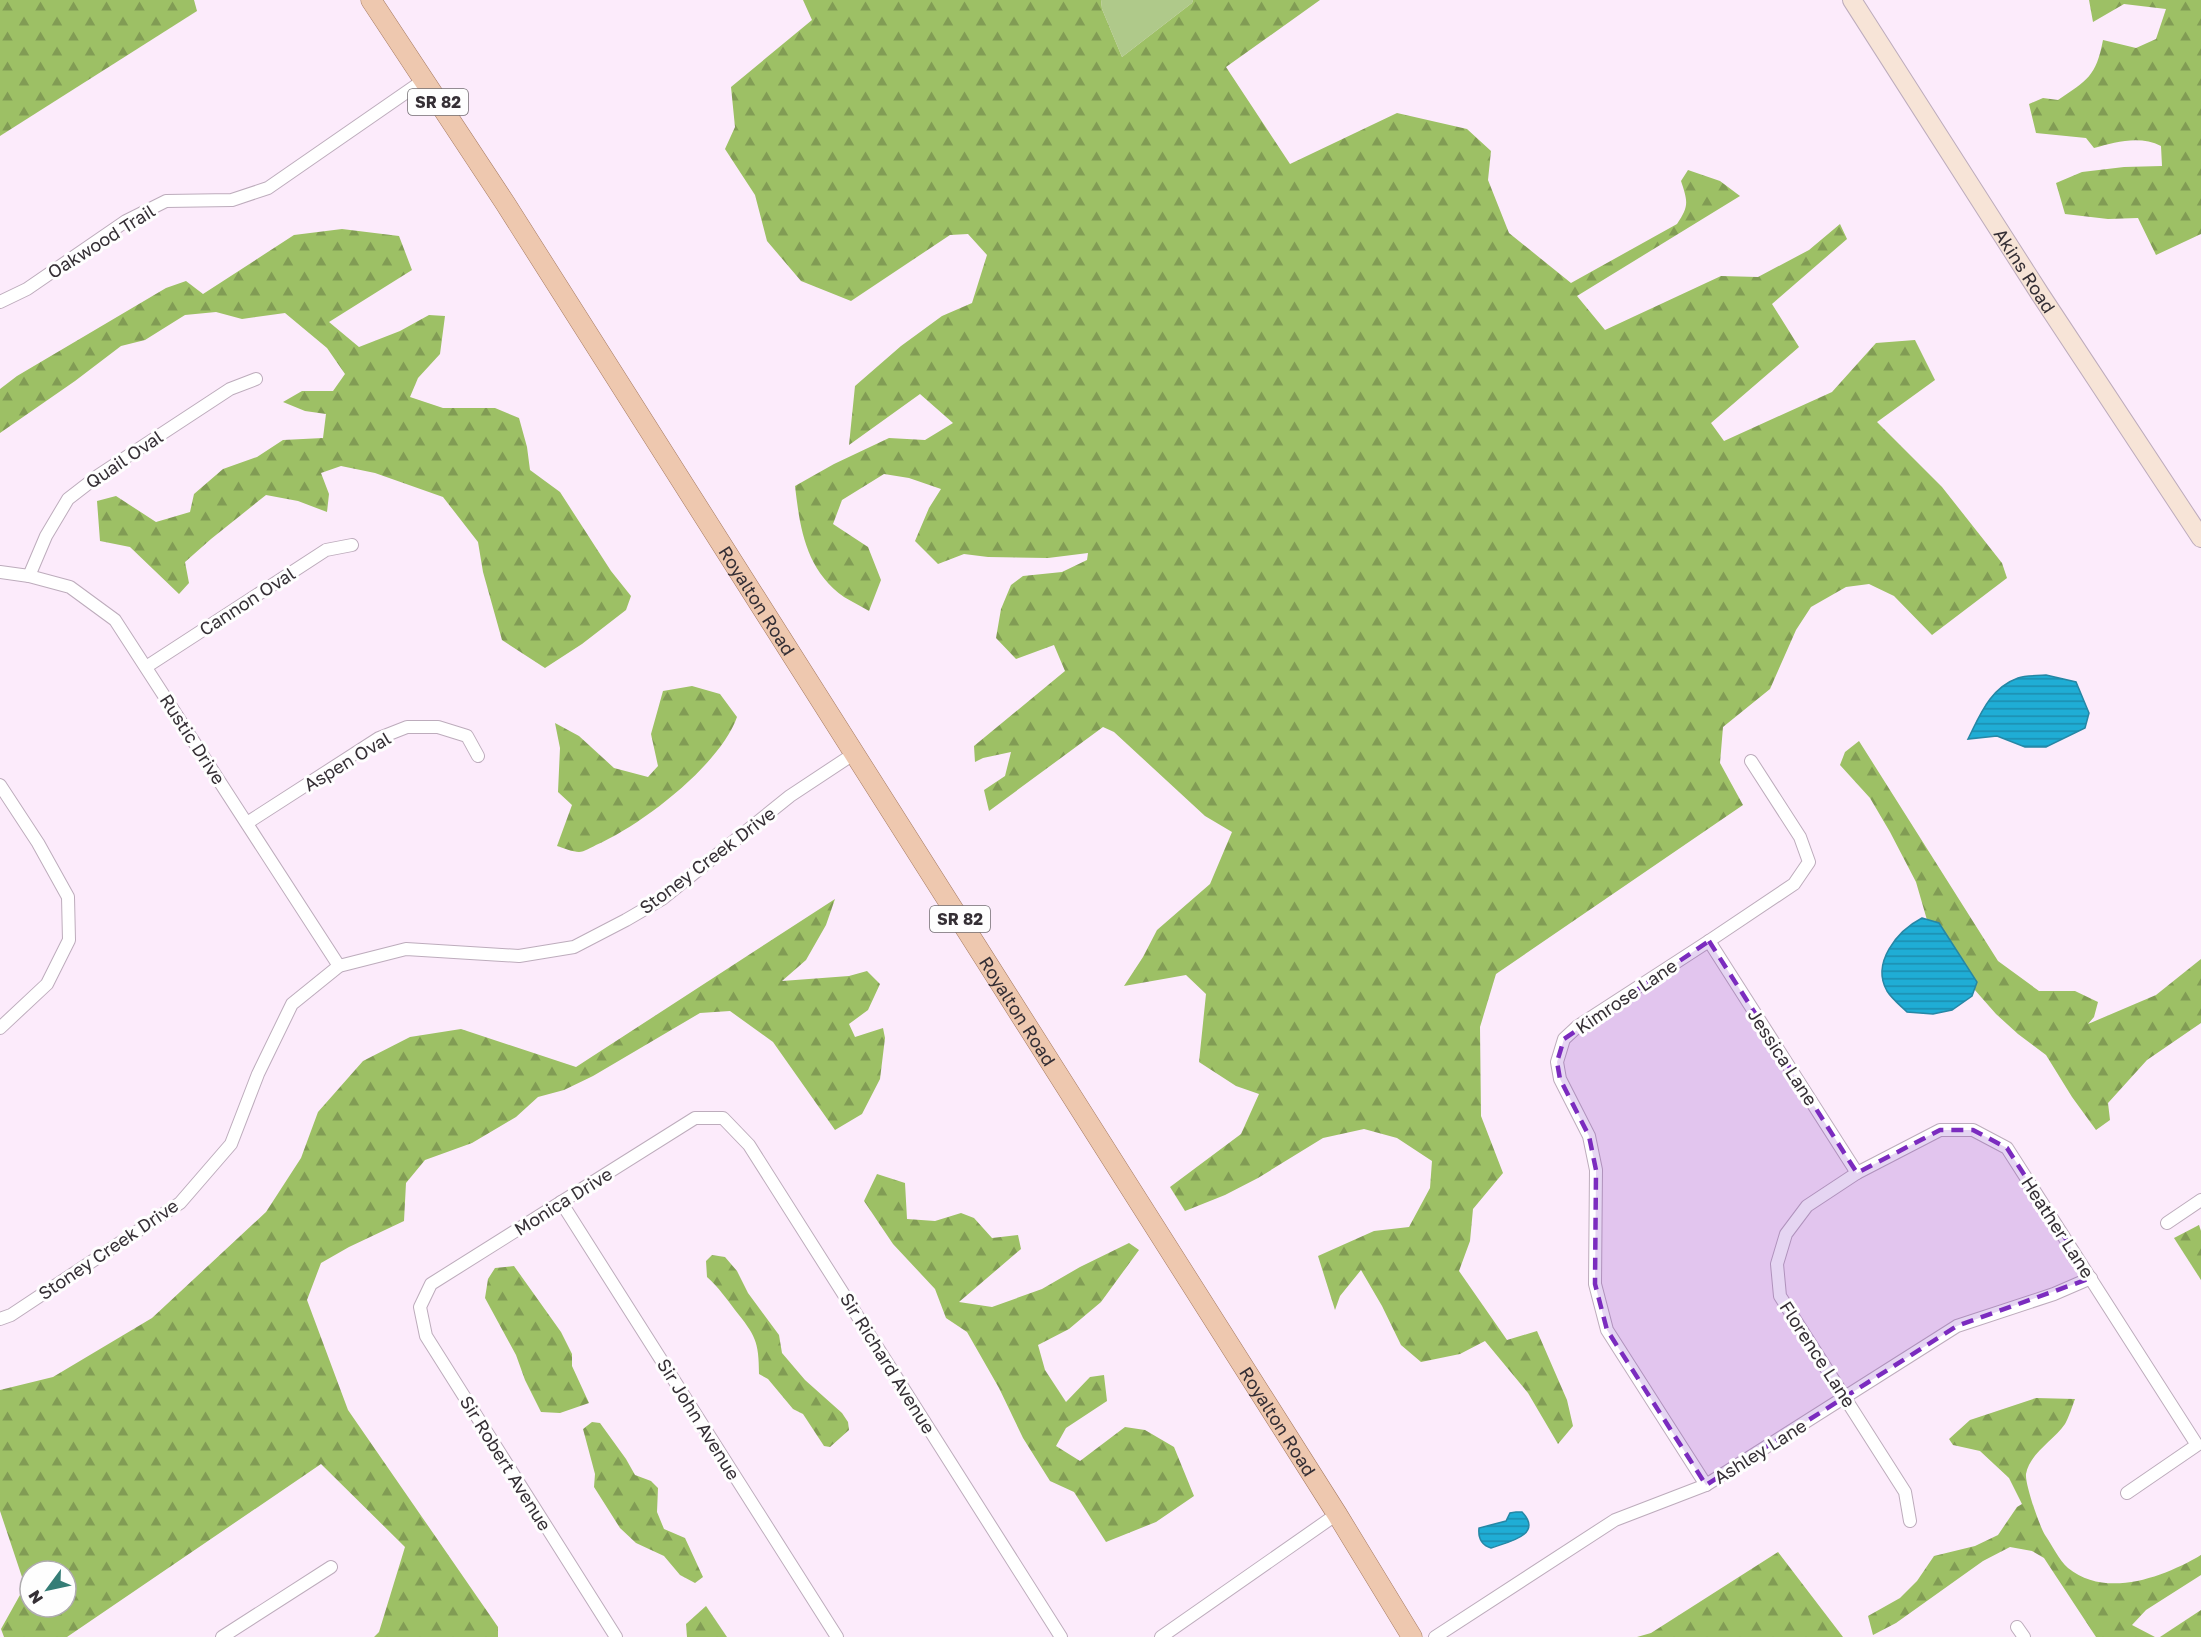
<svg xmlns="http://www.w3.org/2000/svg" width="2201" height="1637" viewBox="0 0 2201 1637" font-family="'Golos Text',sans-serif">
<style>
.green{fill:#afc98a}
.forest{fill:url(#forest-firs);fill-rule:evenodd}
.water{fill:url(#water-rules);stroke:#2687a5;stroke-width:1.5}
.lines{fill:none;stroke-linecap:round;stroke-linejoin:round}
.street-casing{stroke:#bdacbc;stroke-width:14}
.secondary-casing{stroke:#bdacbc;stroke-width:20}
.primary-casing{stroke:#a67b62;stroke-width:21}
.street{stroke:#fff;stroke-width:12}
.secondary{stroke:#f7e4d7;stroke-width:18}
.primary{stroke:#eec8af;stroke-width:20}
.marked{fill:#7b2cbf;fill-opacity:0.2;stroke:#7b2cbf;stroke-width:4.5;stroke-dasharray:12 8;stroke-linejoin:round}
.labels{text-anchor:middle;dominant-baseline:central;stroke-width:6;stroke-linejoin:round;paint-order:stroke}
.shield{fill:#fefefe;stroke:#716d71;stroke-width:1.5}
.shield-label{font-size:16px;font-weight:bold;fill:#352f35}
.street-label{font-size:18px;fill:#352f35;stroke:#fefefe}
</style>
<defs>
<pattern id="forest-firs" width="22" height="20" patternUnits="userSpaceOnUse" patternTransform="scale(1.5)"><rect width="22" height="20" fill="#9dc065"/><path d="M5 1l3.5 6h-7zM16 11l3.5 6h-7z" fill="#819c54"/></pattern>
<pattern id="water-rules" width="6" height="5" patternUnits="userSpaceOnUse" patternTransform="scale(1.5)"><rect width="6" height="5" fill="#1fadd5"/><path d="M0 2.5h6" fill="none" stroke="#1c8dae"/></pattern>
</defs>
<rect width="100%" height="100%" fill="#fcebfb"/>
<path class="green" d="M 1101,0 L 1193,0 L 1192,3 L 1122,57 L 1102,9 Z"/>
<g class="forest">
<path d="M 0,0 L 194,0 L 197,11 L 0,136 Z"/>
<path d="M 803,0 L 1101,0 L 1102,9 L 1122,57 L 1192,3 L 1193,0 L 1320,0 L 1226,67 L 1290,164 L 1397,113 L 1467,129 L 1491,151 L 1488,180 L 1509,233 L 1571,283 L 1677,224 C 1689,206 1688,202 1681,181 L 1688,170 L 1720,181 L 1740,196 L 1577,296 L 1605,330 L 1721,276 L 1758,277 L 1809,250 L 1840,224 L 1847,239 L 1772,304 L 1799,347 L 1711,423 L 1724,441 L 1832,392 L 1876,343 L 1915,340 L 1935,380 L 1877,422 L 1942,487 L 2002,563 L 2007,578 L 1932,635 L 1894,596 L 1869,584 L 1846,587 L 1811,607 L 1796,630 L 1770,689 L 1723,727 L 1720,763 L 1743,805 L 1496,974 L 1480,1027 L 1481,1116 L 1503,1173 L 1473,1209 L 1470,1241 L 1459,1271 L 1507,1340 L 1537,1331 L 1567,1400 L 1573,1426 L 1558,1444 L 1528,1393 L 1485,1341 L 1460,1354 L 1421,1362 L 1401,1345 L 1382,1306 L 1361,1270 L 1340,1296 L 1335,1310 L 1318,1256 L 1374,1231 L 1409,1227 L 1430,1188 L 1432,1161 L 1397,1138 L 1364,1129 L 1323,1138 L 1258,1178 L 1225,1195 L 1185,1211 L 1170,1187 L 1241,1134 L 1259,1094 L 1236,1086 L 1199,1062 L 1206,994 L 1186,975 L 1124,986 L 1143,957 L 1157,930 L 1210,884 L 1232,832 L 1205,816 L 1114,732 L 1103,727 L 989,811 L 984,790 L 1005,776 L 1011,752 L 983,758 L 975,762 L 974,746 L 1065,671 L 1054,645 L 1016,659 L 996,638 L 1001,609 L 1011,585 L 1023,576 L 1062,572 L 1087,560 L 1088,553 L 1048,558 L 988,557 L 964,554 L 938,564 L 915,541 L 929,508 L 941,489 L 909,478 L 884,474 L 842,500 L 833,524 L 868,547 L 881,580 L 869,611 C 861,606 852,602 844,597 C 806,570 800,529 795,486 L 834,464 L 889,438 L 925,440 L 953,423 L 920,394 L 849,445 L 855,386 L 901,346 L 942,316 L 972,303 L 987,255 L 968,234 L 950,235 L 851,301 L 801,281 L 767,241 L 755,195 L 725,149 L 735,127 L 731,87 L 812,20 Z"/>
<path d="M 2089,0 L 2201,0 L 2201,234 L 2156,255 L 2138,218 L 2108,219 L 2065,214 L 2056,183 L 2082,172 L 2124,167 L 2162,166 L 2161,146 C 2140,135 2115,142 2094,148 L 2086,138 L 2036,133 L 2029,104 L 2043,98 L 2058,100 C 2087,80 2096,77 2103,40 L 2136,48 L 2156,39 L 2166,9 L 2124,4 L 2093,22 Z"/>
<path d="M 342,229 L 399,236 L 412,270 L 329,322 L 359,347 L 400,331 L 429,315 L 445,316 L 440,354 L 418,378 L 410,397 L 443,408 L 495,408 L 519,418 L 527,447 L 530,470 L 560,492 L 611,571 L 631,596 L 626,610 L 582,644 L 545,668 L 502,640 L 483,572 L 478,542 L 443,497 L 375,473 L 341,466 L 321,473 L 329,494 L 327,512 L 298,501 L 266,495 L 211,539 L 185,562 L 189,583 L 179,594 L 130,547 L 100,541 L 97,501 L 116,496 L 156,522 L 190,512 L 194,494 L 223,469 L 257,457 L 283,440 L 323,438 L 326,414 L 305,411 L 283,402 L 302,391 L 333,391 L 345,374 L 327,348 L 285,313 L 242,319 L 216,312 L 185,315 L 145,340 L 121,346 L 75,381 L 0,433 L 0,389 L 17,376 L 166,288 L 186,281 L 203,294 L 294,235 Z"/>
<path d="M 692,686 L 720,694 L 737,717 C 720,765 642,825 596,845 C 592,847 584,852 579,852 C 573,852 563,848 557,846 L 572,805 L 558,792 L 560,748 L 555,723 L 579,736 L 614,768 L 648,777 L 658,766 L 651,734 L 663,691 Z"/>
<path d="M 1859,741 L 1998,961 L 2039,991 L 2075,991 L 2098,1002 L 2094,1017 L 2088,1024 L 2156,995 L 2201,959 L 2201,1023 L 2147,1060 L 2108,1103 L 2110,1120 L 2096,1130 L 2072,1097 L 2046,1055 L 2018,1034 L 1996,1014 L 1974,989 L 1976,982 L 1939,923 L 1927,920 L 1916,882 L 1890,832 L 1870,798 L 1840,765 L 1845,752 Z"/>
<path d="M 835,899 L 826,925 L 806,960 L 782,981 L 849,976 L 867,971 L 880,984 L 868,1010 L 849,1024 L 855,1037 L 883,1028 L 885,1038 L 880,1079 L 862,1114 L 835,1130 L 773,1042 L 730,1011 L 700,1013 L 593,1076 L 564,1090 L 538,1097 L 516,1117 L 472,1143 L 425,1160 L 406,1183 L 404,1221 L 349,1247 L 321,1263 L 307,1300 L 348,1410 L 498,1627 L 498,1637 L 374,1637 L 379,1632 L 405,1547 L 321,1464 L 67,1637 L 4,1637 L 1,1629 L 25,1586 L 0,1511 L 0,1390 L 53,1377 L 152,1318 L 266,1212 L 301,1158 L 318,1112 L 363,1061 L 410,1037 L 461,1029 L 576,1067 ZM 30,1571 L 66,1571 L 66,1607 L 30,1607 Z"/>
<path d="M 877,1174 L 905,1183 L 907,1219 L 935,1221 L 961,1213 L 974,1218 L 992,1238 L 1018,1235 L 1021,1249 L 959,1302 L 992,1307 L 1042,1289 L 1080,1267 L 1129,1243 L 1139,1250 L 1101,1302 L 1069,1329 L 1038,1345 L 1045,1370 L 1066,1402 L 1090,1377 L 1104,1375 L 1107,1401 L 1066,1428 L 1056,1446 L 1080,1461 L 1125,1427 L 1145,1430 L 1174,1447 L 1194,1496 L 1156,1522 L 1106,1542 L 1074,1492 L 1050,1481 L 1023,1438 L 999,1388 L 967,1332 L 946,1318 L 935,1289 L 893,1244 L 864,1201 Z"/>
<path d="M 2199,1225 L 2201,1231 L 2201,1280 L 2174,1238 Z"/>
<path d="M 712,1255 L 725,1257 L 737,1271 L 748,1293 L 779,1335 L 782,1353 L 805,1380 L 842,1413 L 848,1422 L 849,1430 L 830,1447 L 824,1446 L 803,1414 L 793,1409 L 768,1379 L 759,1374 C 759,1341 755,1335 735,1310 C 726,1298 719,1288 707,1277 L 706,1261 Z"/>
<path d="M 514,1266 L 561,1332 L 572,1354 L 572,1366 L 589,1403 L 560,1413 L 541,1412 L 525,1380 L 516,1355 L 485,1298 L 488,1279 L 495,1268 Z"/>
<path d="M 2036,1398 L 2075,1399 C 2072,1407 2069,1417 2065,1424 C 2053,1441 2030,1453 2026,1474 C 2025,1484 2039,1525 2045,1535 C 2052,1545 2059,1560 2068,1568 C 2106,1599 2164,1577 2201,1555 L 2201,1575 L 2146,1610 L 2132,1625 L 2155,1637 L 2096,1637 L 2044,1558 L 2032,1551 L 2010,1547 L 1983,1561 L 1896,1623 L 1873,1635 L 1868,1616 L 1900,1598 L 1917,1581 L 1934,1556 L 1975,1546 L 1998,1535 L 2017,1507 L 2022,1504 L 2009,1478 L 1980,1451 L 1953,1445 L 1949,1439 L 1970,1420 Z"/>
<path d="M 592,1422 L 600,1423 L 626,1459 L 635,1475 L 651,1481 L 658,1488 L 657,1512 L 664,1529 L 685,1538 L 703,1577 L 695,1583 L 680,1575 L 664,1556 L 636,1543 L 620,1528 L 594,1487 L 595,1474 L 583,1429 Z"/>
<path d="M 1778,1552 L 1843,1637 L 1637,1637 L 1651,1633 Z"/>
<path d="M 706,1606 L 727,1637 L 687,1637 L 686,1624 Z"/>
<path d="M 2201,1610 L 2201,1637 L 2160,1637 Z"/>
</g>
<g class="water">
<path d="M 2046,675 L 2076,682 L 2089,713 L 2085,728 L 2046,747 L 2025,747 L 1997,736 L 1968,739 C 1980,715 1990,688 2018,678 C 2026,675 2037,676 2046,675 Z"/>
<path d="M 1922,918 L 1939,923 L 1977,982 L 1972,996 L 1952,1010 L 1933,1014 L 1907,1012 C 1901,1006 1892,999 1887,991 C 1871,963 1897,931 1922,918 Z"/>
<path d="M 1516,1512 L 1522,1512 C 1544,1535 1508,1542 1491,1548 C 1481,1545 1478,1538 1479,1528 L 1506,1521 L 1510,1513 Z"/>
</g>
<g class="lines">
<defs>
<g id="street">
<path d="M 0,302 L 27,289 L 126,221 L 166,201 L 232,200 L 268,188 L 424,80"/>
<path d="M 0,572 L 29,576 L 70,587 L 115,620 L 339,966"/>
<path d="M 29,576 L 46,536 L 68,499 L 99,475 L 230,389 L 256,379"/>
<path d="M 146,667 L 326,550 L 352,545"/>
<path d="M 0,785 L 38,843 L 68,897 L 69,940 L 47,984 L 0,1028"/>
<path d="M 247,823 L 379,738 L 407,727 L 438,727 L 467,736 L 478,756"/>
<path d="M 1709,941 L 1857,1173"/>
<path d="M 561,1202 L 837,1637"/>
<path d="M 2167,1223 L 2201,1200"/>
<path d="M 0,1319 L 11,1315 L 180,1203 L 231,1144 L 258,1074 L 292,1004 L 339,966 L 406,949 L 519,956 L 574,947 L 626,920 L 662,899 L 790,796 L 855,753"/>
<path d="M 1706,1485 L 1607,1330 L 1595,1284 L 1596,1170 L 1589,1136 L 1560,1079 L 1557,1062 L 1564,1039 L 1578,1026 L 1709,941 L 1794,884 L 1809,862 L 1800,837 L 1751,761"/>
<path d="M 1910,1521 L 1905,1492 L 1780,1296 L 1777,1264 L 1786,1234 L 1807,1206 L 1857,1173 L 1940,1130 L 1973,1130 L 2007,1148 L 2197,1445 L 2127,1493"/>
<path d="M 2017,1627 L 2024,1637"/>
<path d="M 222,1637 L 331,1567"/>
<path d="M 616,1637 L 426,1336 L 420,1307 L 431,1284 L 695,1118 L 723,1118 L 749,1145 L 1061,1637"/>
<path d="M 1161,1637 L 1337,1514"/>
<path d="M 1435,1637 L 1615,1520 L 1706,1485 L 1957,1326 L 2054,1294 L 2091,1278"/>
</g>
<g id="secondary">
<path id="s1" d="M 1852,0 L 2040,294 L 2201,538"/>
</g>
<g id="primary">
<path id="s2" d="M 371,0 L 505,203 L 1337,1514 L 1412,1637"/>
</g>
</defs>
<use href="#street" class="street-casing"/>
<use href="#secondary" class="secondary-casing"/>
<use href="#primary" class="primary-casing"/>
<use href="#street" class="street"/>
<use href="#secondary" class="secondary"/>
<use href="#primary" class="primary"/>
</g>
<path class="marked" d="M 1709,941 L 1857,1173 L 1940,1130 L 1973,1130 L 2007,1148 L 2091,1278 L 1957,1326 L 1706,1485 L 1607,1330 L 1595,1284 L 1596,1170 L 1589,1136 L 1560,1079 L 1557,1062 L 1564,1039 Z"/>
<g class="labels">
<g class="shield">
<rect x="408" y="89" width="60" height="26" rx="4.5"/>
<rect x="930" y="906" width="60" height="26" rx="4.5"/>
</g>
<g class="shield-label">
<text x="438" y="102">SR 82</text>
<text x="960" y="919">SR 82</text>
</g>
<g class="street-label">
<text transform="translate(101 241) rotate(-32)">Oakwood Trail</text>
<text stroke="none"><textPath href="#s1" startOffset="321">Akins Road</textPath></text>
<text transform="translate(124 459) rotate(-34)">Quail Oval</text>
<text stroke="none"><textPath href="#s2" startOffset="714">Royalton Road</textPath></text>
<text transform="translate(247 601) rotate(-33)">Cannon Oval</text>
<text transform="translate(193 739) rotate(57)">Rustic Drive</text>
<text transform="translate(347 761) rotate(-31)">Aspen Oval</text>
<text transform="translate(707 860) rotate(-37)">Stoney Creek Drive</text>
<text transform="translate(1626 996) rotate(-34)">Kimrose Lane</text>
<text stroke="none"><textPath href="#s2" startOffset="1200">Royalton Road</textPath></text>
<text transform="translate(1783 1057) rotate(57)">Jessica Lane</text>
<text transform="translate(563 1201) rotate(-32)">Monica Drive</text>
<text transform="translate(2058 1227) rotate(57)">Heather Lane</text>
<text transform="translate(108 1249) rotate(-34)">Stoney Creek Drive</text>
<text transform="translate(1818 1354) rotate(57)">Florence Lane</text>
<text transform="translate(888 1363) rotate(58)">Sir Richard Avenue</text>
<text transform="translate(699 1419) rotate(58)">Sir John Avenue</text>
<text stroke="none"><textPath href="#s2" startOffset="1686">Royalton Road</textPath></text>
<text transform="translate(1760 1451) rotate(-32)">Ashley Lane</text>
<text transform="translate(506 1463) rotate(58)">Sir Robert Avenue</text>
</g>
</g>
<g transform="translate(48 1589) rotate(237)"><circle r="28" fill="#fefefe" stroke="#aeabae" stroke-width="1.5"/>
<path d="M0-4.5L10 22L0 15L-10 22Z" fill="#357d76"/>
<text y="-9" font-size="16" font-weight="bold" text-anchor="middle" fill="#352f35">N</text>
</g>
</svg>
